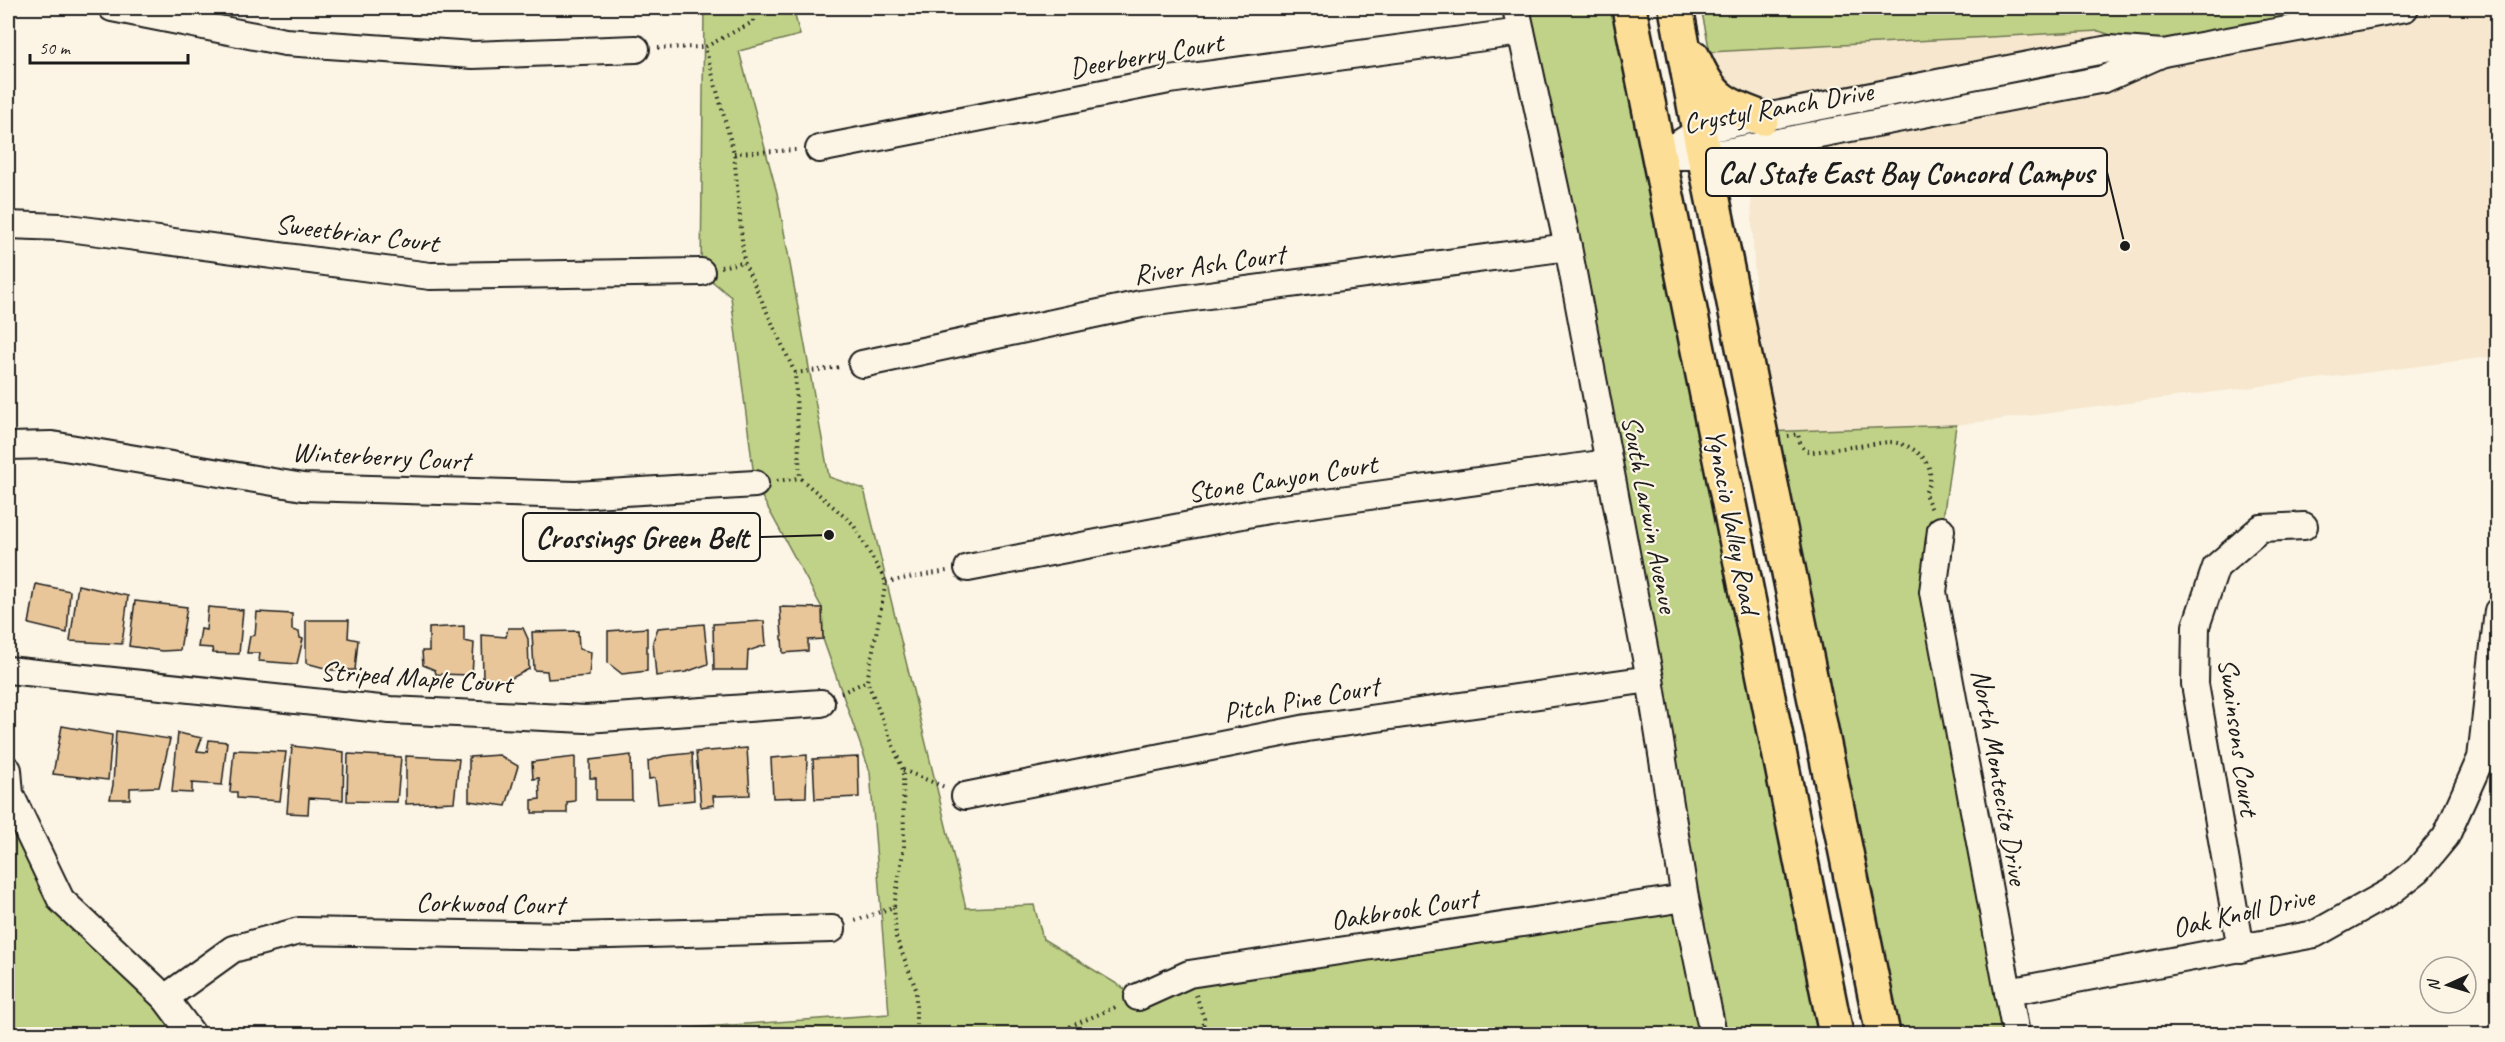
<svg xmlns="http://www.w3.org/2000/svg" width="2505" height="1042" viewBox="0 0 2505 1042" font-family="Caveat,sans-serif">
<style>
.built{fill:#f6e7ce}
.green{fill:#c0d287;stroke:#6e7752;stroke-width:1.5}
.building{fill:#e8c69a;stroke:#1c1c1c;stroke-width:1.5}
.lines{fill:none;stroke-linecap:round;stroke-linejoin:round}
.minor-casing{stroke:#1c1c1c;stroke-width:30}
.highway-casing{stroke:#1c1c1c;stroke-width:38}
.path{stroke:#1c1c1c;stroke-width:4;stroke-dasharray:1.5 4.5;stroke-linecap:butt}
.minor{stroke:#fcf5e5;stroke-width:26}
.highway{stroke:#fdde96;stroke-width:33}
.labels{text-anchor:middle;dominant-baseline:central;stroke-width:4.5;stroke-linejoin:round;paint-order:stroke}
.street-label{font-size:28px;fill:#1c1c1c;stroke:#fcf5e5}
.leader{fill:none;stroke:#1c1c1c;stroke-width:2}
.callout-dot{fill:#1c1c1c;stroke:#fcf5e5;stroke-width:2}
.callout{fill:#fcf5e5;stroke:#1c1c1c;stroke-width:2}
.callout-label{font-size:30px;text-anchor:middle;font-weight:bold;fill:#1c1c1c}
</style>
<rect width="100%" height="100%" fill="#fcf5e5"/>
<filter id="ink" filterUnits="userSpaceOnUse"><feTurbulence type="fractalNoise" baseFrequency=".0167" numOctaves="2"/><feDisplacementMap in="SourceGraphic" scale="12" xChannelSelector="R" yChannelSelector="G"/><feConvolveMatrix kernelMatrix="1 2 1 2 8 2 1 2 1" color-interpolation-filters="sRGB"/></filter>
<g filter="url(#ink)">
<path class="built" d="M 1700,8 L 2497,8 L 2497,356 L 1956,425 L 1762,432 L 1748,135 L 1713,64 Z"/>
<g class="green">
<path d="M 704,8 L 793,8 L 800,35 L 739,51 L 777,193 L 829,477 L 864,489 L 966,908 L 1034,905 L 1043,939 L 1138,997 L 1189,974 L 1685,898 L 1516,8 L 1629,8 L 1836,1034 L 606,1034 L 889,1014 L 870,772 L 823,639 L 822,608 L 755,484 L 731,297 L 701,272 Z"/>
<path d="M 1701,8 L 2405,8 L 2163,53 L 2099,31 L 1710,52 Z"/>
<path d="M 1956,425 L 1933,592 L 2016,1034 L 1883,1034 L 1762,432 Z"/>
<path d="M 8,795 L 61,900 L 192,1034 L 8,1034 Z"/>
</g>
<g class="building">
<path d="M 36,584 L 70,591 L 67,633 L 29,624 Z"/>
<path d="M 78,585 L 128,596 L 122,644 L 70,641 Z"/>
<path d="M 135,601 L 187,607 L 180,650 L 162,651 L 129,646 Z"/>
<path d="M 208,607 L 243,610 L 239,654 L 213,653 L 212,648 L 198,647 L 201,629 L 206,630 Z"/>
<path d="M 780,607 L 822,608 L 823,639 L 808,640 L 808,651 L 783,653 Z"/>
<path d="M 257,612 L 292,614 L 292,630 L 299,632 L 300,638 L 303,639 L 297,664 L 259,661 L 260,653 L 247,653 L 250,636 L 255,635 Z"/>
<path d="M 306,620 L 349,620 L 348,638 L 358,640 L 355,670 L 332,670 L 306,663 Z"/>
<path d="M 764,621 L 766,645 L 748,651 L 747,670 L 714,670 L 713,624 Z"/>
<path d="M 704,624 L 708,664 L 686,672 L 656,676 L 653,641 L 658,628 Z"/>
<path d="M 464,626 L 464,641 L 474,643 L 472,675 L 436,674 L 435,670 L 423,665 L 422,651 L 429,651 L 429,628 Z"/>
<path d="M 508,628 L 523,628 L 528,639 L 529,669 L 508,680 L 483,678 L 482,635 L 506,637 Z"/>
<path d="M 647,628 L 647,671 L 622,674 L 608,663 L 608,631 Z"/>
<path d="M 578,631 L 579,649 L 591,652 L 589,676 L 548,679 L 547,671 L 534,670 L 532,632 Z"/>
<path d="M 62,726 L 112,735 L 108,780 L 53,774 Z"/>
<path d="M 116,731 L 170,739 L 159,787 L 130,788 L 130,799 L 110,799 L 113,785 Z"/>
<path d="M 178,733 L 202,738 L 197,751 L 207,752 L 209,740 L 227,742 L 222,785 L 192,783 L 192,793 L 172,792 Z"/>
<path d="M 292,746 L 344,752 L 343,800 L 309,798 L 308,814 L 287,813 Z"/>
<path d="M 747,748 L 750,795 L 713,796 L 714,805 L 701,807 L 696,752 Z"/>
<path d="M 234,750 L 286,752 L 280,801 L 237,798 L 237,792 L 230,792 Z"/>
<path d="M 692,753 L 694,800 L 658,804 L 655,778 L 649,779 L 648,761 L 664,756 Z"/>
<path d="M 348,754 L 401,757 L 397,802 L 347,801 Z"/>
<path d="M 499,755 L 518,766 L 506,806 L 469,801 L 469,757 Z"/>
<path d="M 631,755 L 632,800 L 596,800 L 596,778 L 590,778 L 590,760 Z"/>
<path d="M 807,755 L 806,797 L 773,798 L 771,758 Z"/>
<path d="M 406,756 L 459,759 L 454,802 L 406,804 Z"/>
<path d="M 575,757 L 575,801 L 567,802 L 567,813 L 532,813 L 532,800 L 540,799 L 539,778 L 533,779 L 532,762 Z"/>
<path d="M 858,757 L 859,797 L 815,799 L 813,759 Z"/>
</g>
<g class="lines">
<defs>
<g id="minor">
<path d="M 112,8 L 285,42 L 473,55 L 636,49"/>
<path d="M 1516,8 L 1568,247 L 1650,679 L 1685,898 L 1713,1034"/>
<path d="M 2109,49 L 2163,53 L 2104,79 L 1705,156 L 1660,156 L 1699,131 L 1730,124 Z"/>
<path d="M 2163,53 L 2405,8"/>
<path d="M 819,149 L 1169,80 L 1521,32"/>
<path d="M 8,225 L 61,227 L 430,276 L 701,272"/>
<path d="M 862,364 L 1141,304 L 1568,247"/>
<path d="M 8,446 L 52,445 L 303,487 L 576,495 L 755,484"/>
<path d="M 1941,530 L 1933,592 L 2016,1034"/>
<path d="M 968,568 L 1268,510 L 1608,463"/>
<path d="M 8,670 L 390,710 L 586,719 L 821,703"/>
<path d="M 8,770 L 10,794 L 61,900 L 165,998 L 192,1034"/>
<path d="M 965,796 L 1307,728 L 1650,679"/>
<path d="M 2241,949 L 2195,684 L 2196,626 L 2216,567 L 2261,528 L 2304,526"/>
<path d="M 2008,992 L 2315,934 L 2390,892 L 2418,870 L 2446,836 L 2481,758 L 2498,611"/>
<path d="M 1138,997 L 1189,974 L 1685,898"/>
<path d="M 165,998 L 233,949 L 299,931 L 573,936 L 832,929"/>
</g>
<g id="highway">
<path d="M 1629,8 L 1836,1034"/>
<path d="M 1676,8 L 1699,131 L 1883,1034"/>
<path d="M 1693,57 C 1710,97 1722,104 1762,118"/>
</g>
</defs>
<use href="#minor" class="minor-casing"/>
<use href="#highway" class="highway-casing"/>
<g class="path">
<path d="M 754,8 L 753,22 L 705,47 L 734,153 L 744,262 L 795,373 L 800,478 L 853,524 L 886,582 L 867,681 L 903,770 L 904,846 L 894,907 L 852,922"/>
<path d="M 658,48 L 705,47"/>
<path d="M 734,153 L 796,150"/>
<path d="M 721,267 L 744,262"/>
<path d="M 795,373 L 841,367"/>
<path d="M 1788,436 L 1798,434 C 1800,444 1802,451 1813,452 L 1888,442 C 1908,442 1933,457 1930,480 C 1930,485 1926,490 1925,494 L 1933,512"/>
<path d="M 777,481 L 800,478"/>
<path d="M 886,582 L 947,571"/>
<path d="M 841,693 L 867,681"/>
<path d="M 903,770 L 947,788"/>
<path d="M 894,907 L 896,937 L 916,989 L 916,1034"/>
<path d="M 1196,995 L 1205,1021 L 1199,1034"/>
<path d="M 1060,1034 L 1071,1026 L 1118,1006"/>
</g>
<use href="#minor" class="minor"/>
<use href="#highway" class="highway"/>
</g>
</g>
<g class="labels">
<g class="street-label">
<text transform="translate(1146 55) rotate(-10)">Deerberry Court</text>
<text transform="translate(1778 107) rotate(-10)">Crystyl Ranch Drive</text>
<text transform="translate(357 233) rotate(7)">Sweetbriar Court</text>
<text transform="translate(1209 264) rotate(-8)">River Ash Court</text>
<text transform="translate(381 456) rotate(3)">Winterberry Court</text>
<text transform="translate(1282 478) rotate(-9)">Stone Canyon Court</text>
<text transform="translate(1650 514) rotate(79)">South Larwin Avenue</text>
<text transform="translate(1733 521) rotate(79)">Ygnacio Valley Road</text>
<text transform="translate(416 677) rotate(4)">Striped Maple Court</text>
<text transform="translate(1301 699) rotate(-10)">Pitch Pine Court</text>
<text transform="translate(2239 737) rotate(82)">Swainsons Court</text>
<text transform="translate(2000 777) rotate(80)">North Montecito Drive</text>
<text transform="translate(490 903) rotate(1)">Corkwood Court</text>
<text transform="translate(1404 909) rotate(-9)">Oakbrook Court</text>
<text transform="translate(2243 912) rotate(-13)">Oak Knoll Drive</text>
</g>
</g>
<path class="leader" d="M2125 246L2107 172M829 535L760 537"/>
<g class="callout-dot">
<circle cx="2125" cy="246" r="6"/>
<circle cx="829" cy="535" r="6"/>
</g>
<g class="callout">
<rect x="1706" y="148" width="401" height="48" rx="6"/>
<rect x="523" y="513" width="237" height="48" rx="6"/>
</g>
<g class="callout-label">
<text x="1906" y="183">Cal State East Bay Concord Campus</text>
<text x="642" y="548">Crossings Green Belt</text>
</g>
<rect width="2505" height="1042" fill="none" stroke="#fcf5e5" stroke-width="30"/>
<rect x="15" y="15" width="2475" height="1012" fill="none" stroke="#1c1c1c" stroke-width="2" filter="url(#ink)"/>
<g transform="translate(2448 985) rotate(266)"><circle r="28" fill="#fcf5e5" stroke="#a29e95" stroke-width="1.5"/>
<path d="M0-4.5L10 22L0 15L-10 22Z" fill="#1c1c1c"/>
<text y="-9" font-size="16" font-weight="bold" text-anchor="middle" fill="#1c1c1c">N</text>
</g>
<path d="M30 54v9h158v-9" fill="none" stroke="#1c1c1c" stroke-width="3"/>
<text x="39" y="54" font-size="18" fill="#1c1c1c" stroke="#fcf5e5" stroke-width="4.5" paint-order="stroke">50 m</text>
</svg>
